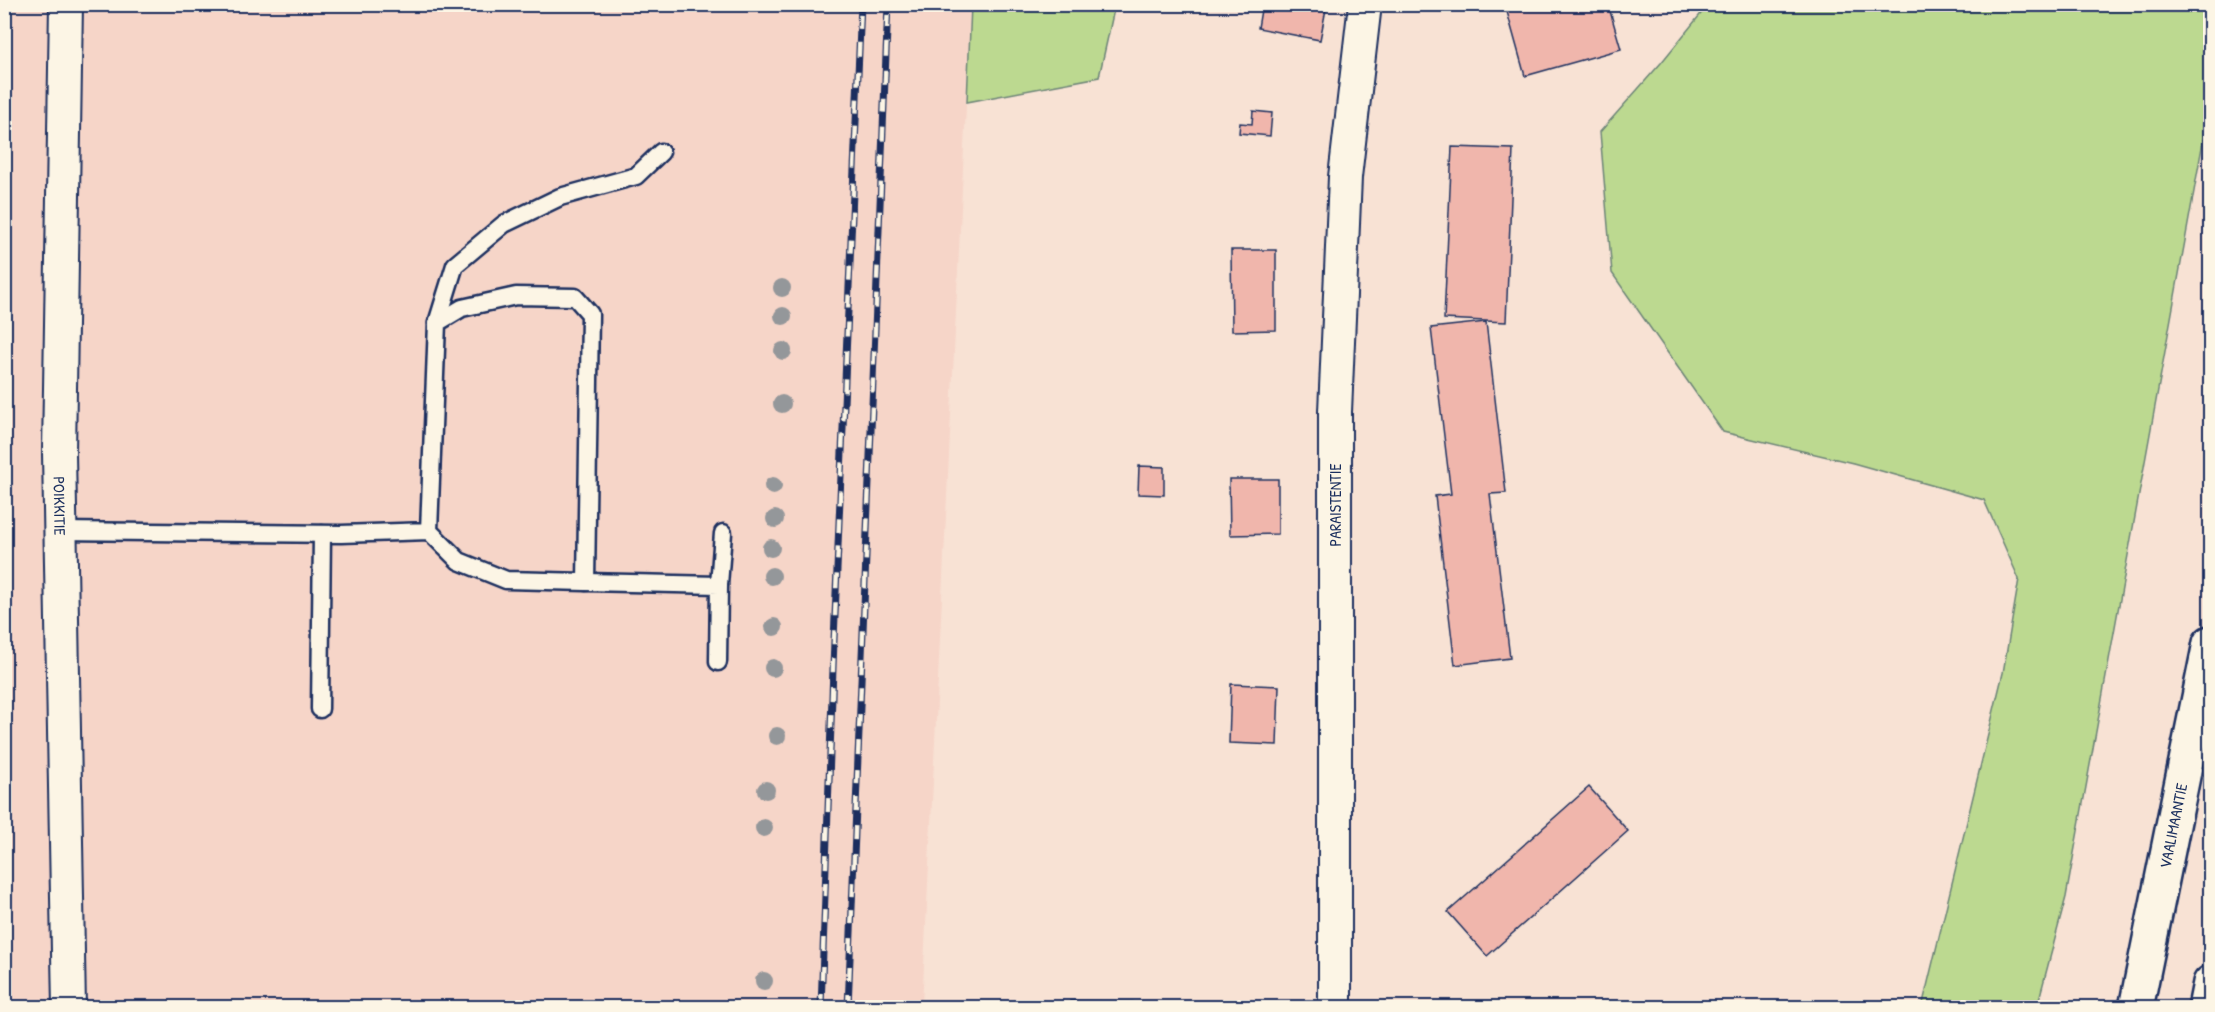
<svg xmlns="http://www.w3.org/2000/svg" width="2215" height="1012" viewBox="0 0 2215 1012" font-family="'Patrick Hand',sans-serif">
<style>
.built{fill:#f6d5c8}
.green{fill:#bcd990;stroke:#6c8477;stroke-width:1.5}
.building{fill:#f0b6ac;stroke:#1b2f5e;stroke-width:1.5}
.lines{fill:none;stroke-linecap:round;stroke-linejoin:round}
.lane-casing{stroke:#1b2f5e;stroke-width:21}
.street-casing{stroke:#1b2f5e;stroke-width:36}
.secondary-casing{stroke:#1b2f5e;stroke-width:38}
.lane{stroke:#fcf5e5;stroke-width:16}
.street{stroke:#fcf5e5;stroke-width:32}
.secondary{stroke:#fcf5e5;stroke-width:33}
.rail-casing{stroke:#1b2f5e;stroke-width:7}
.rail{stroke:#fcf5e5;stroke-width:4.5;stroke-dasharray:14;stroke-linecap:butt}
.tree{fill:#94979a}
.labels{text-anchor:middle;dominant-baseline:central;stroke-width:6;stroke-linejoin:round;paint-order:stroke}
.street-label{font-size:16px;fill:#1b2f5e;stroke:#fcf5e5}
</style>
<rect width="100%" height="100%" fill="#f8e2d4"/>
<filter id="ink" filterUnits="userSpaceOnUse"><feTurbulence type="fractalNoise" baseFrequency=".0167" numOctaves="2"/><feDisplacementMap in="SourceGraphic" scale="12" xChannelSelector="R" yChannelSelector="G"/><feConvolveMatrix kernelMatrix="1 2 1 2 8 2 1 2 1" color-interpolation-filters="sRGB"/></filter>
<g filter="url(#ink)">
<path class="built" d="M 4,5 L 971,5 L 922,1007 L 5,1007 Z"/>
<g class="green">
<path d="M 971,5 L 1115,5 L 1099,77 L 967,102 Z"/>
<path d="M 1708,5 L 2210,5 L 2210,103 L 2066,897 L 2037,1007 L 1922,1007 L 2003,673 L 2019,579 L 1984,500 L 1853,463 L 1723,432 L 1612,273 L 1600,132 L 1661,63 Z"/>
</g>
<g class="building">
<path d="M 1262,4 L 1327,4 L 1320,40 L 1258,28 Z"/>
<path d="M 1517,4 L 1608,4 L 1621,49 L 1525,76 L 1506,8 Z"/>
<path d="M 1253,111 L 1272,113 L 1270,136 L 1239,133 L 1240,123 L 1252,124 Z"/>
<path d="M 1452,147 L 1513,149 L 1506,322 L 1444,319 Z"/>
<path d="M 1231,250 L 1276,250 L 1276,330 L 1232,331 Z"/>
<path d="M 1486,322 L 1506,493 L 1490,494 L 1510,658 L 1455,665 L 1435,496 L 1451,494 L 1431,328 Z"/>
<path d="M 1139,466 L 1164,467 L 1164,495 L 1138,494 Z"/>
<path d="M 1229,479 L 1278,479 L 1278,534 L 1230,535 Z"/>
<path d="M 1231,684 L 1279,686 L 1277,745 L 1229,743 Z"/>
<path d="M 1589,787 L 1628,831 L 1487,956 L 1448,912 Z"/>
<path d="M 1070,1001 L 1133,1002 L 1132,1008 L 1070,1008 Z"/>
</g>
<g class="lines">
<defs>
<g id="lane">
<path d="M 437,323 L 455,265 L 504,224 L 560,197 L 636,176 L 661,152"/>
<path d="M 60,531 L 341,534 L 429,531 L 437,323 L 462,308 L 516,296 L 575,297 L 590,314 L 586,582 L 506,580 L 459,561 L 429,531"/>
<path d="M 586,582 L 719,585 L 718,662"/>
<path d="M 719,585 L 723,533"/>
<path d="M 320,709 L 322,534"/>
</g>
<g id="street">
<path id="s1" d="M 66,4 L 59,453 L 69,1008"/>
<path d="M 1335,1008 L 1335,412 L 1345,177 L 1365,4"/>
</g>
<g id="secondary">
<path id="s2" d="M 2136,1008 L 2210,643"/>
<path d="M 2205,1008 L 2210,983"/>
</g>
</defs>
<use href="#lane" class="lane-casing"/>
<use href="#street" class="street-casing"/>
<use href="#secondary" class="secondary-casing"/>
<use href="#lane" class="lane"/>
<use href="#street" class="street"/>
<use href="#secondary" class="secondary"/>
<defs>
<g id="rail">
<path d="M 821,1008 L 834,640 L 861,4"/>
<path d="M 848,1008 L 888,4"/>
</g>
</defs>
<use href="#rail" class="rail-casing"/>
<use href="#rail" class="rail"/>
</g>
<g class="tree">
<circle cx="782" cy="288" r="9"/>
<circle cx="783" cy="316" r="9"/>
<circle cx="783" cy="351" r="9"/>
<circle cx="782" cy="404" r="9"/>
<circle cx="773" cy="486" r="9"/>
<circle cx="775" cy="519" r="9"/>
<circle cx="771" cy="548" r="9"/>
<circle cx="772" cy="576" r="9"/>
<circle cx="774" cy="627" r="9"/>
<circle cx="773" cy="668" r="9"/>
<circle cx="777" cy="736" r="9"/>
<circle cx="766" cy="790" r="9"/>
<circle cx="764" cy="828" r="9"/>
<circle cx="764" cy="981" r="9"/>
</g>
</g>
<g class="labels">
<g class="street-label">
<text transform="translate(1335 505) rotate(-90)">PARAISTENTIE</text>
<text stroke="none"><textPath href="#s1" startOffset="502">POIKKITIE</textPath></text>
<text stroke="none"><textPath href="#s2" startOffset="186">VAALIMAANTIE</textPath></text>
</g>
</g>
<rect width="2215" height="1012" fill="none" stroke="#fcf5e5" stroke-width="24"/>
<rect x="12" y="12" width="2191" height="988" fill="none" stroke="#1b2f5e" stroke-width="2" filter="url(#ink)"/>
</svg>
